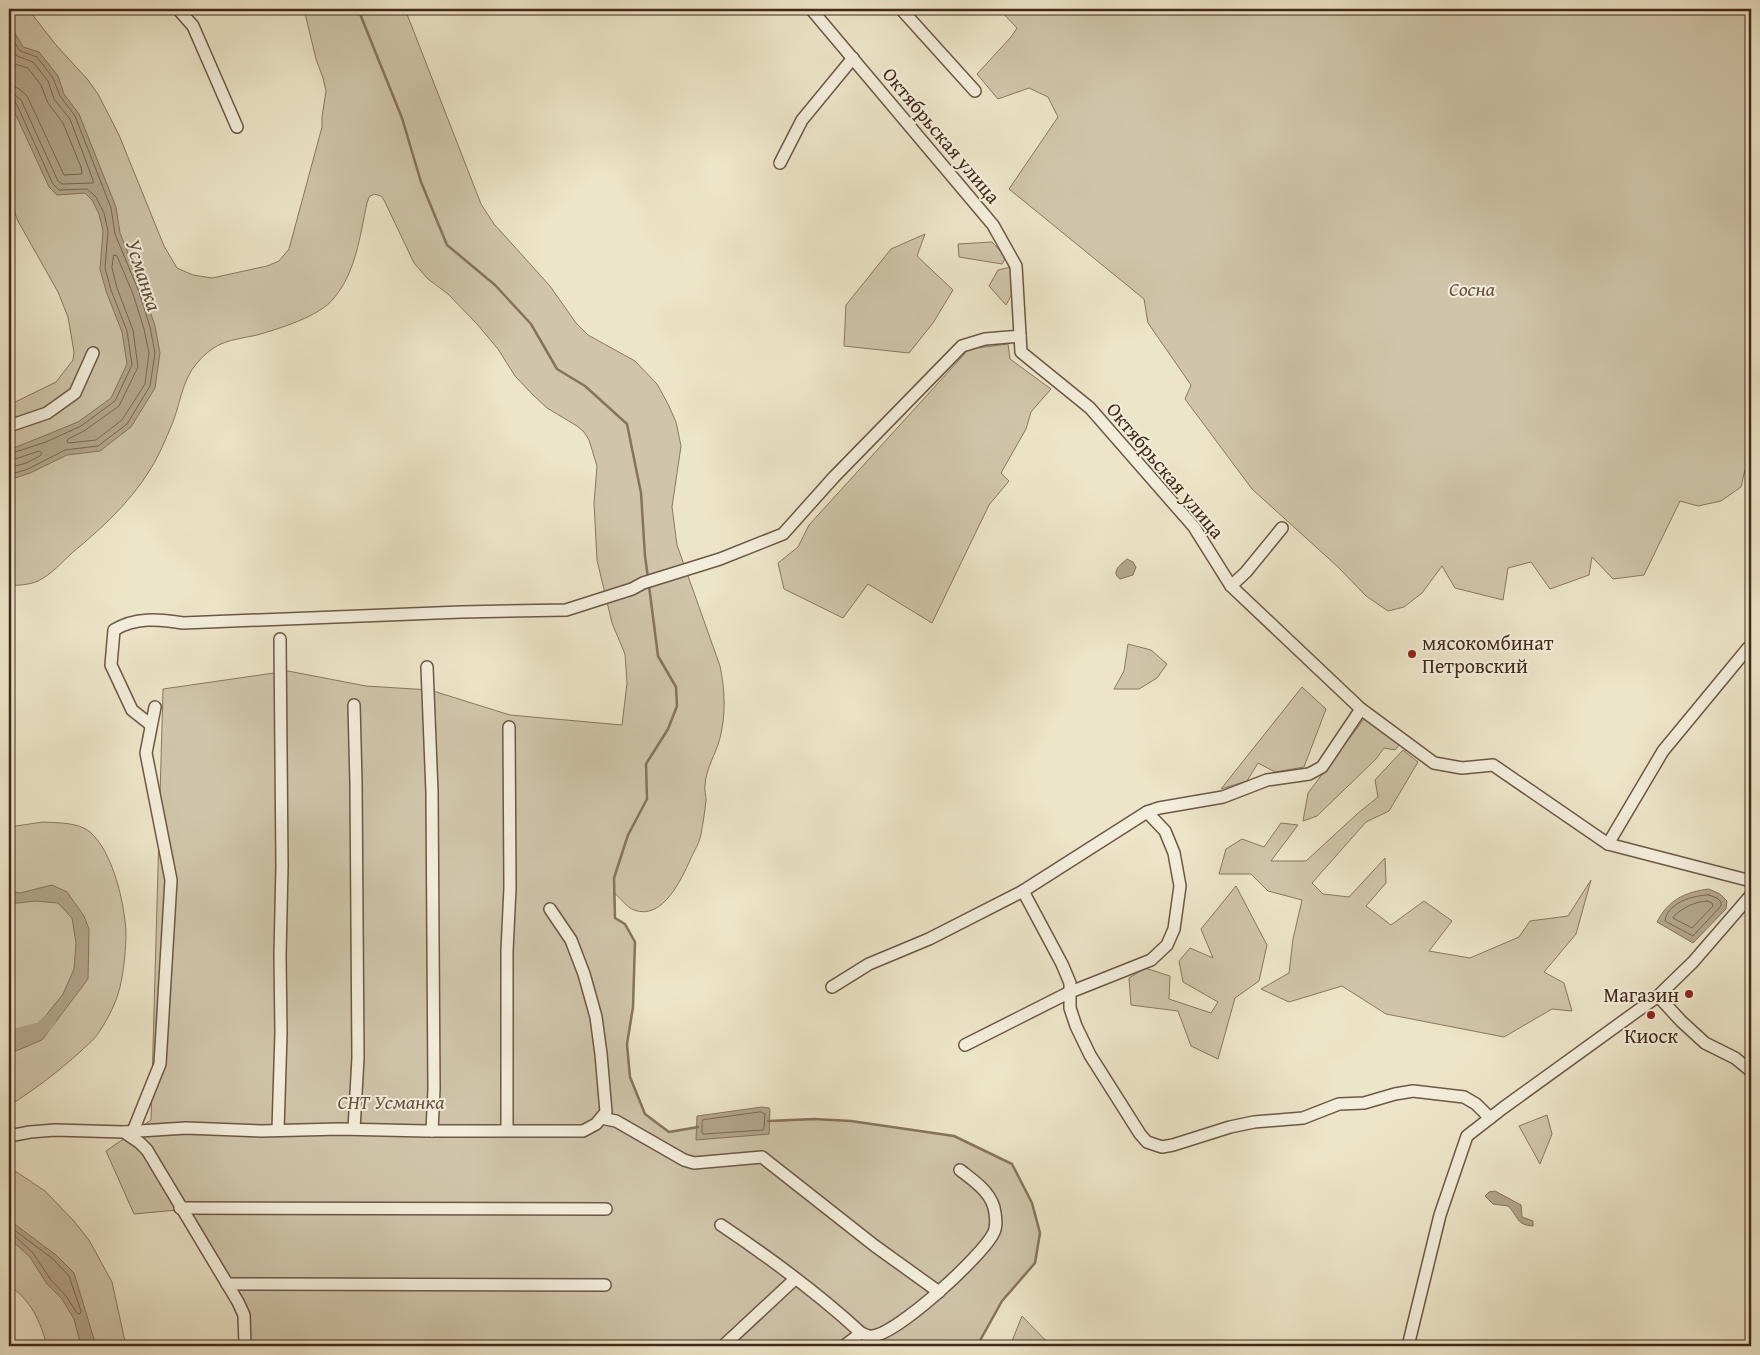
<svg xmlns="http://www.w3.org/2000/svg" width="1760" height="1355" viewBox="0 0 1760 1355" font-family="'Gentium Book Plus',serif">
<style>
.green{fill:#d0c5ab;stroke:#897662}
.water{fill:#b3a58d;stroke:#86735f}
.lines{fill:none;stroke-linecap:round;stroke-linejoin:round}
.shore{stroke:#7a6653;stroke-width:1}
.stream{stroke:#86735f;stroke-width:2.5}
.river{stroke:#b3a58d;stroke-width:14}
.minor-casing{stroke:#6d5745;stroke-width:14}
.minor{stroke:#f3eedc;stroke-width:11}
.poi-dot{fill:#8f2418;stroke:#f3eedc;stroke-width:2}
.labels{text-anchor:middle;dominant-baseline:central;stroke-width:4;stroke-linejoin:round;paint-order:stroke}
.street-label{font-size:20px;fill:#422819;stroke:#f3eedc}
.park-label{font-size:20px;font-style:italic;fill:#664f3e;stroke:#f3eedc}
.poi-label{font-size:20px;fill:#422819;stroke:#f3eedc;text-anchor:start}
.water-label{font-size:21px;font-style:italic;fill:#644e3c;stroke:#f3eedc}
</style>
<rect width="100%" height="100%" fill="#ede5c9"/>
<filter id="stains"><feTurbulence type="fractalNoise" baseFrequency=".004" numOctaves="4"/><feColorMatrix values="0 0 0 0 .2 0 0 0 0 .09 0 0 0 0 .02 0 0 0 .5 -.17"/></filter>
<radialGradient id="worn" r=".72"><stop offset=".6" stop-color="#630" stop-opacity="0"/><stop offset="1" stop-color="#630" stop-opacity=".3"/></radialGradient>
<g class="green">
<path d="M 9,9 L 28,9 L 56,45 L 88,80 L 98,94 L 119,135 L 164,246 L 177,268 L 193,275 L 212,278 L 267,266 L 279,261 L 289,249 L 322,127 L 322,117 L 326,91 L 323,78 L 316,59 L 304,9 L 405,9 L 474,186 L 481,204 L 494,224 L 550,286 L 576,323 L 588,335 L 635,361 L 657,384 L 668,404 L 676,422 L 681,446 L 672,507 L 677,545 L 720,666 C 725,690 726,714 720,738 C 716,754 706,768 705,785 C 704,790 706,795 706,800 C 705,811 703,823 701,834 C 700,842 694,851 691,858 C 682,878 663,921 634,910 C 626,907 621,898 614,893 L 615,918 L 625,924 L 635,942 L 633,1007 L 627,1044 L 630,1077 L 645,1114 L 669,1132 L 715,1125 L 766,1121 L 782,1121 L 814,1119 L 851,1121 L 954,1136 L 1012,1164 L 1032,1203 L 1040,1233 L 1035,1263 L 1002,1301 L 977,1346 L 240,1346 L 240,1313 L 177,1210 L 134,1214 L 106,1151 L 151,1120 L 163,689 L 288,671 L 366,686 L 430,690 L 510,715 L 622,725 L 627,683 L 625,654 L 612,623 L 597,560 L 594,503 L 597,466 L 589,440 L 584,432 L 577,426 L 547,408 L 532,394 L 515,376 L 498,349 L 477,324 L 448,294 L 428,279 L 414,263 L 384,200 L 381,196 L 374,194 L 369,197 L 367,203 C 360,235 356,272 334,298 C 321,316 278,329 257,335 C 230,341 217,340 197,363 C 181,381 180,408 170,429 C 164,443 157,460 148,473 C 129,503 101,529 73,552 C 62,562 52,574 38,581 C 29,585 19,585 9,586 L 9,405 L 56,382 L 73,360 L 74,352 L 68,317 L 58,292 L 18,221 L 9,198 Z"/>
<path d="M 999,9 L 1751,9 L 1751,444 L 1741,487 L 1721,501 L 1698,506 L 1680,501 L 1644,575 L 1613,579 L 1592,557 L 1589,575 L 1550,589 L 1531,562 L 1508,568 L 1503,600 L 1455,588 L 1442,566 L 1422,593 L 1404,607 L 1388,611 L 1366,596 L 1338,567 L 1252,489 L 1185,399 L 1191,385 L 1148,323 L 1144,299 L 1009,189 L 1058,117 L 1048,97 L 1029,88 L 998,99 L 977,74 L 1011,37 L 1017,28 Z"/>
<path d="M 925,234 L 917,256 L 953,290 L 933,323 L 909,353 L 844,346 L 846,305 L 891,249 Z"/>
<path d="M 992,242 L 1006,257 L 1002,264 L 959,257 L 958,244 Z"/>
<path d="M 1011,267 L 1013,292 L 1006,305 L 989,286 L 998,270 Z"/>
<path d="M 1008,344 L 1010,359 L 1051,389 L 1031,412 L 1026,429 L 1001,473 L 1009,481 L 989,505 L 932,623 L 868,584 L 843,618 L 784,589 L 778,563 L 798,547 L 809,525 L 969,349 Z"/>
<path d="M 1128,644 L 1151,650 L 1167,664 L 1157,678 L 1139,689 L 1114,689 L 1124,671 Z"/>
<path d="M 1302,687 L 1326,709 L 1304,767 L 1275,772 L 1258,763 L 1247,781 L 1221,789 Z"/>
<path d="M 1364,719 L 1400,744 L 1395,750 L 1384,748 L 1376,759 L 1317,816 L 1303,821 L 1308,793 Z"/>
<path d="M 1403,750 L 1418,762 L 1389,811 L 1366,822 L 1312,883 L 1323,894 L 1349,897 L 1385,858 L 1386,883 L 1366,906 L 1391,925 L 1424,901 L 1452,921 L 1429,951 L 1470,958 L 1519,937 L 1530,921 L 1568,916 L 1591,880 L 1576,934 L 1544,972 L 1564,983 L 1572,1011 L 1552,1009 L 1504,1037 L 1386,1014 L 1342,986 L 1289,1002 L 1261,989 L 1289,973 L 1293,939 L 1302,900 L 1268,891 L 1251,874 L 1219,874 L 1226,849 L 1242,839 L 1264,847 L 1281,823 L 1298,825 L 1271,861 L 1306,861 L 1357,814 L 1378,797 L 1375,780 Z"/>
<path d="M 43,822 C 58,823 78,822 90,832 C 113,852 124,902 126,931 C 126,948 124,970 120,987 C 116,1003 108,1019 99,1032 C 95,1039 87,1045 81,1051 C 58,1072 35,1089 9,1106 L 9,827 Z"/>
<path d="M 1236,886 L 1267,945 L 1259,981 L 1235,998 L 1218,1059 L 1191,1046 L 1178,1011 L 1131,1005 L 1129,978 L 1145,968 L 1170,976 L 1169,999 L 1211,1013 L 1218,1002 L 1183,982 L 1179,961 L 1190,948 L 1213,958 L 1201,929 Z"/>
<path d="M 1547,1115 L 1552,1134 L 1540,1164 L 1519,1126 Z"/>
<path d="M 9,1167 L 45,1191 L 73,1220 L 89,1240 L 112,1282 L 126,1346 L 47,1346 C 40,1320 31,1301 9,1285 Z"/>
<path d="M 1022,1316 L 1051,1346 L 1010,1346 Z"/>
</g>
<g class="water">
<path d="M 9,23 L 23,47 L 39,52 L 58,76 L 64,94 L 79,114 L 116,207 L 120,233 L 143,290 L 155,326 L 160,353 L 155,388 L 131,427 L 100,451 L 67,455 L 30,473 L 9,480 L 9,450 L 78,422 L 111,398 L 127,364 L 122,332 L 106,291 L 100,269 L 103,231 L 99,214 L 92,200 L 85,193 L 57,195 L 49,187 L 9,100 Z"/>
<path d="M 1127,559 L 1133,562 L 1136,567 L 1133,575 L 1120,579 C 1110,572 1121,564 1127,559 Z"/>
<path d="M 52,885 L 67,892 L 84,916 L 89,929 L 88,979 L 42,1040 L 9,1054 L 9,1040 L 32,1033 L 63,994 L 74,969 L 76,943 L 72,918 L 58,903 L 35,901 L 9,904 L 9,891 L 20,893 Z"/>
<path d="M 1709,889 L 1720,894 L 1727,901 L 1726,909 L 1693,943 L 1657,922 C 1668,900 1685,892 1709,889 Z"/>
<path d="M 762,1107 L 769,1108 L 770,1110 L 769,1134 L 696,1140 L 697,1116 Z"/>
<path d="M 1495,1191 L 1521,1205 L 1522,1217 L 1533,1221 L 1533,1226 C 1516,1225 1519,1217 1508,1206 L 1493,1204 L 1485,1196 L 1489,1192 Z"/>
<path d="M 9,1220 L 56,1255 L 74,1273 L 96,1346 L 81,1346 L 74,1319 L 62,1299 L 47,1284 L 30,1257 L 9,1238 Z"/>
</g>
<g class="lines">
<g class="shore">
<path d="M 9,33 L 20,51 L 37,57 L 53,78 L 60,96 L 75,116 L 111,208 L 115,234 L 139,292 L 150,327 L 155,353 L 150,386 L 127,424 L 98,446 L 65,450 L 28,469 L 9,475"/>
<path d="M 9,45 L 17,56 L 33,62 L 48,81 L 54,99 L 70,119 L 93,180 L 93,183 L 62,184 L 58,181 L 21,100 L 15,95 L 9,94"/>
<path d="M 9,58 L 15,64 L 28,68 L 41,85 L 48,103 L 63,123 L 81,167 L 82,174 L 64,175 L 27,96 L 18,88 L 9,86"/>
<path d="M 9,100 L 13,100 L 16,103 L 53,184 L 59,190 L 87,189 L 96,197 L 104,213 L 108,231 L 105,268 L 111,290 L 127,331 L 132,365 L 115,401 L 81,426 L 46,442 L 9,454"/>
<path d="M 114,255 L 117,256 L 133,294 L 144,329 L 149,353 L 145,384 L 122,420 L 96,440 L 68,443 L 67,441 L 68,439 L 84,431 L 119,406 L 138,367 L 133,330 L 117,288 L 112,268 Z"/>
<path d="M 9,461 L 39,451 L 42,453 L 40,456 L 26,463 L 9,468"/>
<path d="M 1709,895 L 1717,898 L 1721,902 L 1721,906 L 1693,936 L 1665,921 C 1667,903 1693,895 1709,895 Z"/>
<path d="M 1707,901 L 1712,903 L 1713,906 L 1692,928 L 1673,918 L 1674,916 C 1684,907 1694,902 1707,901 Z"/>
<path d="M 761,1112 L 765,1114 L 764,1128 L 763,1130 L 704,1134 L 702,1133 L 702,1122 L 703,1120 Z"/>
<path d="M 9,1226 L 53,1259 L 69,1276 L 81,1311 L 80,1314 L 77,1313 L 66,1296 L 51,1280 L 33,1253 L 14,1235 L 9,1235"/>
</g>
<g class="stream">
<path d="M 358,9 L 402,118 L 421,182 L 447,245 L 495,285 L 531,324 L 557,369 L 585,386 L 627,424 L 641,493 L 645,556 L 648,578"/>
<path d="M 649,586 L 658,656 L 676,687 L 677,706 L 668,729 L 646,764 L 647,799 L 628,835 L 614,878 L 615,918 L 625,924 L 635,942 L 633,1007 L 627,1044 L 630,1077 L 645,1114 L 669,1132 L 698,1127"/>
<path d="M 768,1121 L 814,1119 L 851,1121 L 954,1136 L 1012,1164 L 1032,1203 L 1040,1233 L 1035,1263 L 1002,1301 L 977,1346"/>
</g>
<path class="river" d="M 9,1037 L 41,1029 L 49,1021"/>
<defs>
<g id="minor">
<path d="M 178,9 L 193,26 L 237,127"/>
<path d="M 811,9 L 993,225 L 1016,266 L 1021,352 L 1090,408 L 1194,527 L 1231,586 L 1361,709 L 1434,763 L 1462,768 L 1493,765 L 1608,844 L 1751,881"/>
<path d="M 901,9 L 975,91"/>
<path d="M 780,163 L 802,120 L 853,58"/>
<path d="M 9,426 L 47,413 L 75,393 L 93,353"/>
<path d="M 1231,586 L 1246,572 L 1282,528"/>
<path d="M 427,667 L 432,792 L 434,1089 L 432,1131"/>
<path d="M 354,705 L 356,783 L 358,1058 L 354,1129"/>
<path d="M 151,725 L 132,710 L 111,665 L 114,630 C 135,617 159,619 183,623 L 461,612 L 566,610 L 632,589 L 643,583 L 720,559 L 783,534 L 834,477 L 962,346 L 985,339 L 1020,336"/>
<path d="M 1608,844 L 1663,751 L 1748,648"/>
<path d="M 1023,891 L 1062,964 L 1070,983 L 1070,1008 L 1076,1026 L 1090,1055 L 1140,1134 L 1147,1142 L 1162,1147 L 1173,1145 L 1230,1127 L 1254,1122 L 1303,1118 L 1339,1104 L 1364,1103 L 1395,1094 L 1413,1091 L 1464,1097 L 1476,1104 L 1490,1118"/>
<path d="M 832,987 L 869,964 L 929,939 L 1023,891 L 1147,812 L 1159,808 L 1223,797 L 1267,780 L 1309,774 L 1322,767 L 1361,709"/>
<path d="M 1658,996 L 1681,1021 L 1705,1043 L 1735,1058 L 1751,1071"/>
<path d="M 965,1045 L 1068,993 L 1151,960 L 1167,945 L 1174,929 L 1180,886 L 1174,853 L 1165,831 L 1147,812"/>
<path d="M 601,1118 L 616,1121 L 684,1160 L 694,1163 L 762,1157 L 875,1246 L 939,1292"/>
<path d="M 278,1130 L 281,1033 L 280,955 L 282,866 L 280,639"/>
<path d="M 507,1130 L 507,951 L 510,888 L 509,727"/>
<path d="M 124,1132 L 186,1128 L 261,1131 L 340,1129 L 426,1131 L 583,1131 L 596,1124 L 606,1112 L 601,1054 L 596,1017 L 584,974 L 571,940 L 550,909"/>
<path d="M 9,1136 L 30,1132 L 55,1130 L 124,1132 L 140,1143 L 147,1150 L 238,1302 L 244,1315 L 245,1346"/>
<path d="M 133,1136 L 133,1131 L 160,1064 L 171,880 L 146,753 L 155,707"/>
<path d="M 180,1208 L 606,1209"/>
<path d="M 721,1225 C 770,1258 818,1293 861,1333"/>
<path d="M 227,1284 L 605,1285"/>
<path d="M 723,1346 L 795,1279"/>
<path d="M 844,1346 L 861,1333 C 864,1334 869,1337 872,1336 C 896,1335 984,1255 994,1232 C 996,1228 996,1219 995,1213 C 993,1193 974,1181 960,1170"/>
<path d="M 1408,1346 L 1440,1215 L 1467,1136 L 1503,1108 L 1658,996 L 1693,962 L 1751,895"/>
</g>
</defs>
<use href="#minor" class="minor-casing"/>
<use href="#minor" class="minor"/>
</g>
<g class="poi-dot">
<circle cx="1412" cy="654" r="5"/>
<circle cx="1689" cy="994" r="5"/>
<circle cx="1651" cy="1015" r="5"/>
</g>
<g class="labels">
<g class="street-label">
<text transform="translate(942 135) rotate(50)">Октябрьская улица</text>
<text transform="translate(1166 470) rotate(50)">Октябрьская улица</text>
</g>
<g class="park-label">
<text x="1472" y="288">Сосна</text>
<text x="391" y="1101">СНТ Усманка</text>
</g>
<g class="poi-label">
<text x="1422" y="642">мясокомбинат<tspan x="1422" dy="23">Петровский</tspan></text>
<text x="1679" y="994" text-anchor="end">Магазин</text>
<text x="1651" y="1035" text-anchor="middle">Киоск</text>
</g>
<g class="water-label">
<text transform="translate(144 275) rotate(72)">Усманка</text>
</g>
</g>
<rect width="1760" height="1355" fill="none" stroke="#ede5c9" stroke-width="30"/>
<rect x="10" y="10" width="1740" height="1335" fill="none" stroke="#422819" stroke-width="2.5"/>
<rect x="15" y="15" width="1730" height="1325" fill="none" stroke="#422819"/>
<rect width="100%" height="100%" filter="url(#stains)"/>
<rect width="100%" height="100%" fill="url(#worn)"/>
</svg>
